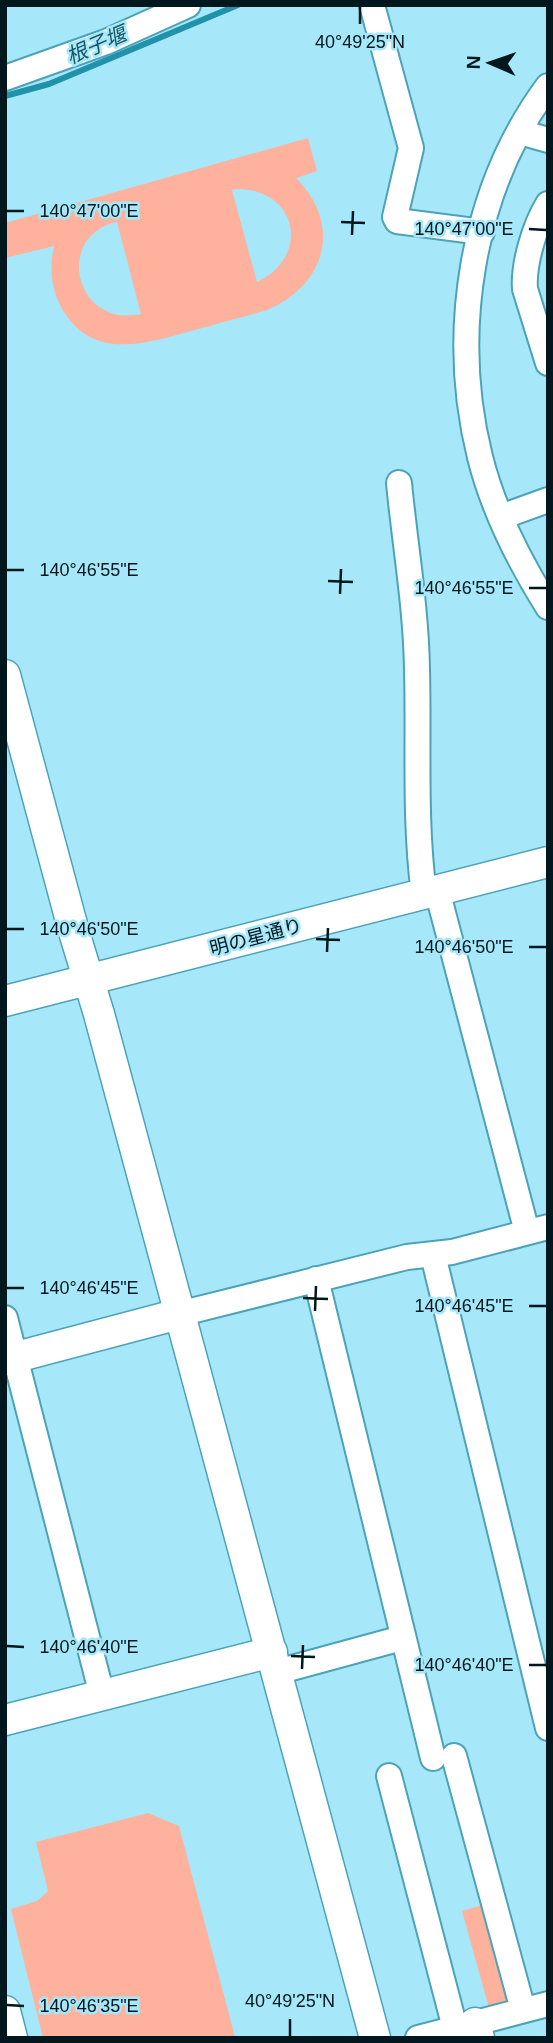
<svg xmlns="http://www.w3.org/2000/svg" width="553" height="2043" viewBox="0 0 553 2043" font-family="Arial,'Noto Sans JP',sans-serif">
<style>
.green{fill:#feb19c;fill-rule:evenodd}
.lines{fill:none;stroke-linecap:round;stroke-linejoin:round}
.stream{stroke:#2092aa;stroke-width:6}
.minor-casing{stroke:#4ca3b8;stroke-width:28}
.tertiary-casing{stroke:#4ca3b8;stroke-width:33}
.minor{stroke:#fff;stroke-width:24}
.tertiary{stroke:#fff;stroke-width:30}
.ticks{fill:none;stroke:#00171d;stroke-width:2.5}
.labels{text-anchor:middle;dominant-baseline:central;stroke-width:5;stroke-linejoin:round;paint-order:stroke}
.street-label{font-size:19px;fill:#00171d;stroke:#a6e8fa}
.water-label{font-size:21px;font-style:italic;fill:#195562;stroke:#a6e8fa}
.ticks-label{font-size:18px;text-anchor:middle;fill:#00171d;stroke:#a6e8fa;stroke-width:5;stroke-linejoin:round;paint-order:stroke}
</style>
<rect width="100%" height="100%" fill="#a6e8fa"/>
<g class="green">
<path d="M 308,138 L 317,171 L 296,178 C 343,225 326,285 267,310 C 243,317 219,323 195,330 C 150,342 95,362 64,312 C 51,291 49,269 54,246 L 5,258 L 5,223 ZM 236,189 C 297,188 312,256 257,282 L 232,190 ZM 116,222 L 117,222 L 141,314 C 75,328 54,237 116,222 Z"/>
<path d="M 148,1813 L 179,1826 L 235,2037 L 43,2038 L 11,1909 L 37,1901 L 48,1891 L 36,1842 Z"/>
<path d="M 489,1903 L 516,2000 L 489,2008 L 462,1911 Z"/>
</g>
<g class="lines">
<path class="stream" d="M 5,96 L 49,84 L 238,5"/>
<defs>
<g id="minor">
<path d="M 372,5 L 411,148 L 395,217 L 397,221 L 482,232"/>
<path d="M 5,78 L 106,42 L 188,5"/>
<path d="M 548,86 C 471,190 449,333 480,457 C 493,509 519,561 548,607"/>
<path d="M 520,132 L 548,140"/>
<path d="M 548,204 C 535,225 523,264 525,289 L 548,363"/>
<path d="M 399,483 C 405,545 416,607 417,669 C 419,744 414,819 424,894"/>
<path d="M 501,517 L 548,500"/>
<path d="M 437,890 L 527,1232"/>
<path d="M 433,1255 L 548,1728"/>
<path d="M 316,1279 L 433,1758"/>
<path d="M 179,1314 L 407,1257 L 452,1252 L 548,1227"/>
<path d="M 5,1318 L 102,1695"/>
<path d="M 277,1672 L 402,1638"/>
<path d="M 454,1756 L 523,2010"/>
<path d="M 389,1776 L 455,2028"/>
<path d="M 418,2038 L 548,2004"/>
</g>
<g id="tertiary">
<path d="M 5,675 L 74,932 L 99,1014 L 375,2038"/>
<path d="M 5,1001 L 548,862"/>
<path d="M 5,1360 L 179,1314"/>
<path d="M 5,1720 L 272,1652"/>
<path d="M 5,2011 L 12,2038"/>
<path d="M 475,2023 L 479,2038"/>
</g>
</defs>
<use href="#minor" class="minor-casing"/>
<use href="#tertiary" class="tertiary-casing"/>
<use href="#minor" class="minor"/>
<use href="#tertiary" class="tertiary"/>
</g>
<path class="ticks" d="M 360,24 L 360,7M 7,211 L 24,211M 341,222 L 365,223M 529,229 L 546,230M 352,235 L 353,211M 7,570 L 24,570M 328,581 L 353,582M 529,588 L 546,588M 340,594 L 341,569M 7,929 L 24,929M 316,939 L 340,940M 529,947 L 546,947M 327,952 L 328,928M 7,1288 L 24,1288M 303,1298 L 328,1299M 529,1306 L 546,1306M 315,1311 L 316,1286M 7,1646 L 24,1647M 291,1656 L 315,1657M 529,1665 L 546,1665M 302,1669 L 303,1645M 7,2005 L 24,2006M 290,2036 L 290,2019"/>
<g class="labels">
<g class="street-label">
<text transform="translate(256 937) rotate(-15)">明の星通り</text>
</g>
<g class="water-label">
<text transform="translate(96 45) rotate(-23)">根子堰</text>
</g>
</g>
<g class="ticks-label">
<text x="360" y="48">40°49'25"N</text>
<text x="89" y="217">140°47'00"E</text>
<text x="464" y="235">140°47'00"E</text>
<text x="89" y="576">140°46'55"E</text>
<text x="464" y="594">140°46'55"E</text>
<text x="89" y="935">140°46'50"E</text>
<text x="464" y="953">140°46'50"E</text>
<text x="89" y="1294">140°46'45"E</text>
<text x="464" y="1312">140°46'45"E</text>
<text x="89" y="1653">140°46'40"E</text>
<text x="464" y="1671">140°46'40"E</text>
<text x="290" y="2007">40°49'25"N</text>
<text x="89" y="2012">140°46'35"E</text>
</g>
<rect width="553" height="2043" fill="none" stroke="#00171d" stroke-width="14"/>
<g transform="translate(490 63) rotate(272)" stroke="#a6e8fa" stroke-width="5" paint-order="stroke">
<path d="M0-5L12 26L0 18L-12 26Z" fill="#00171d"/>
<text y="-10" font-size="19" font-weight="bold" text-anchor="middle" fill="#00171d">N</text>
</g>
</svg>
